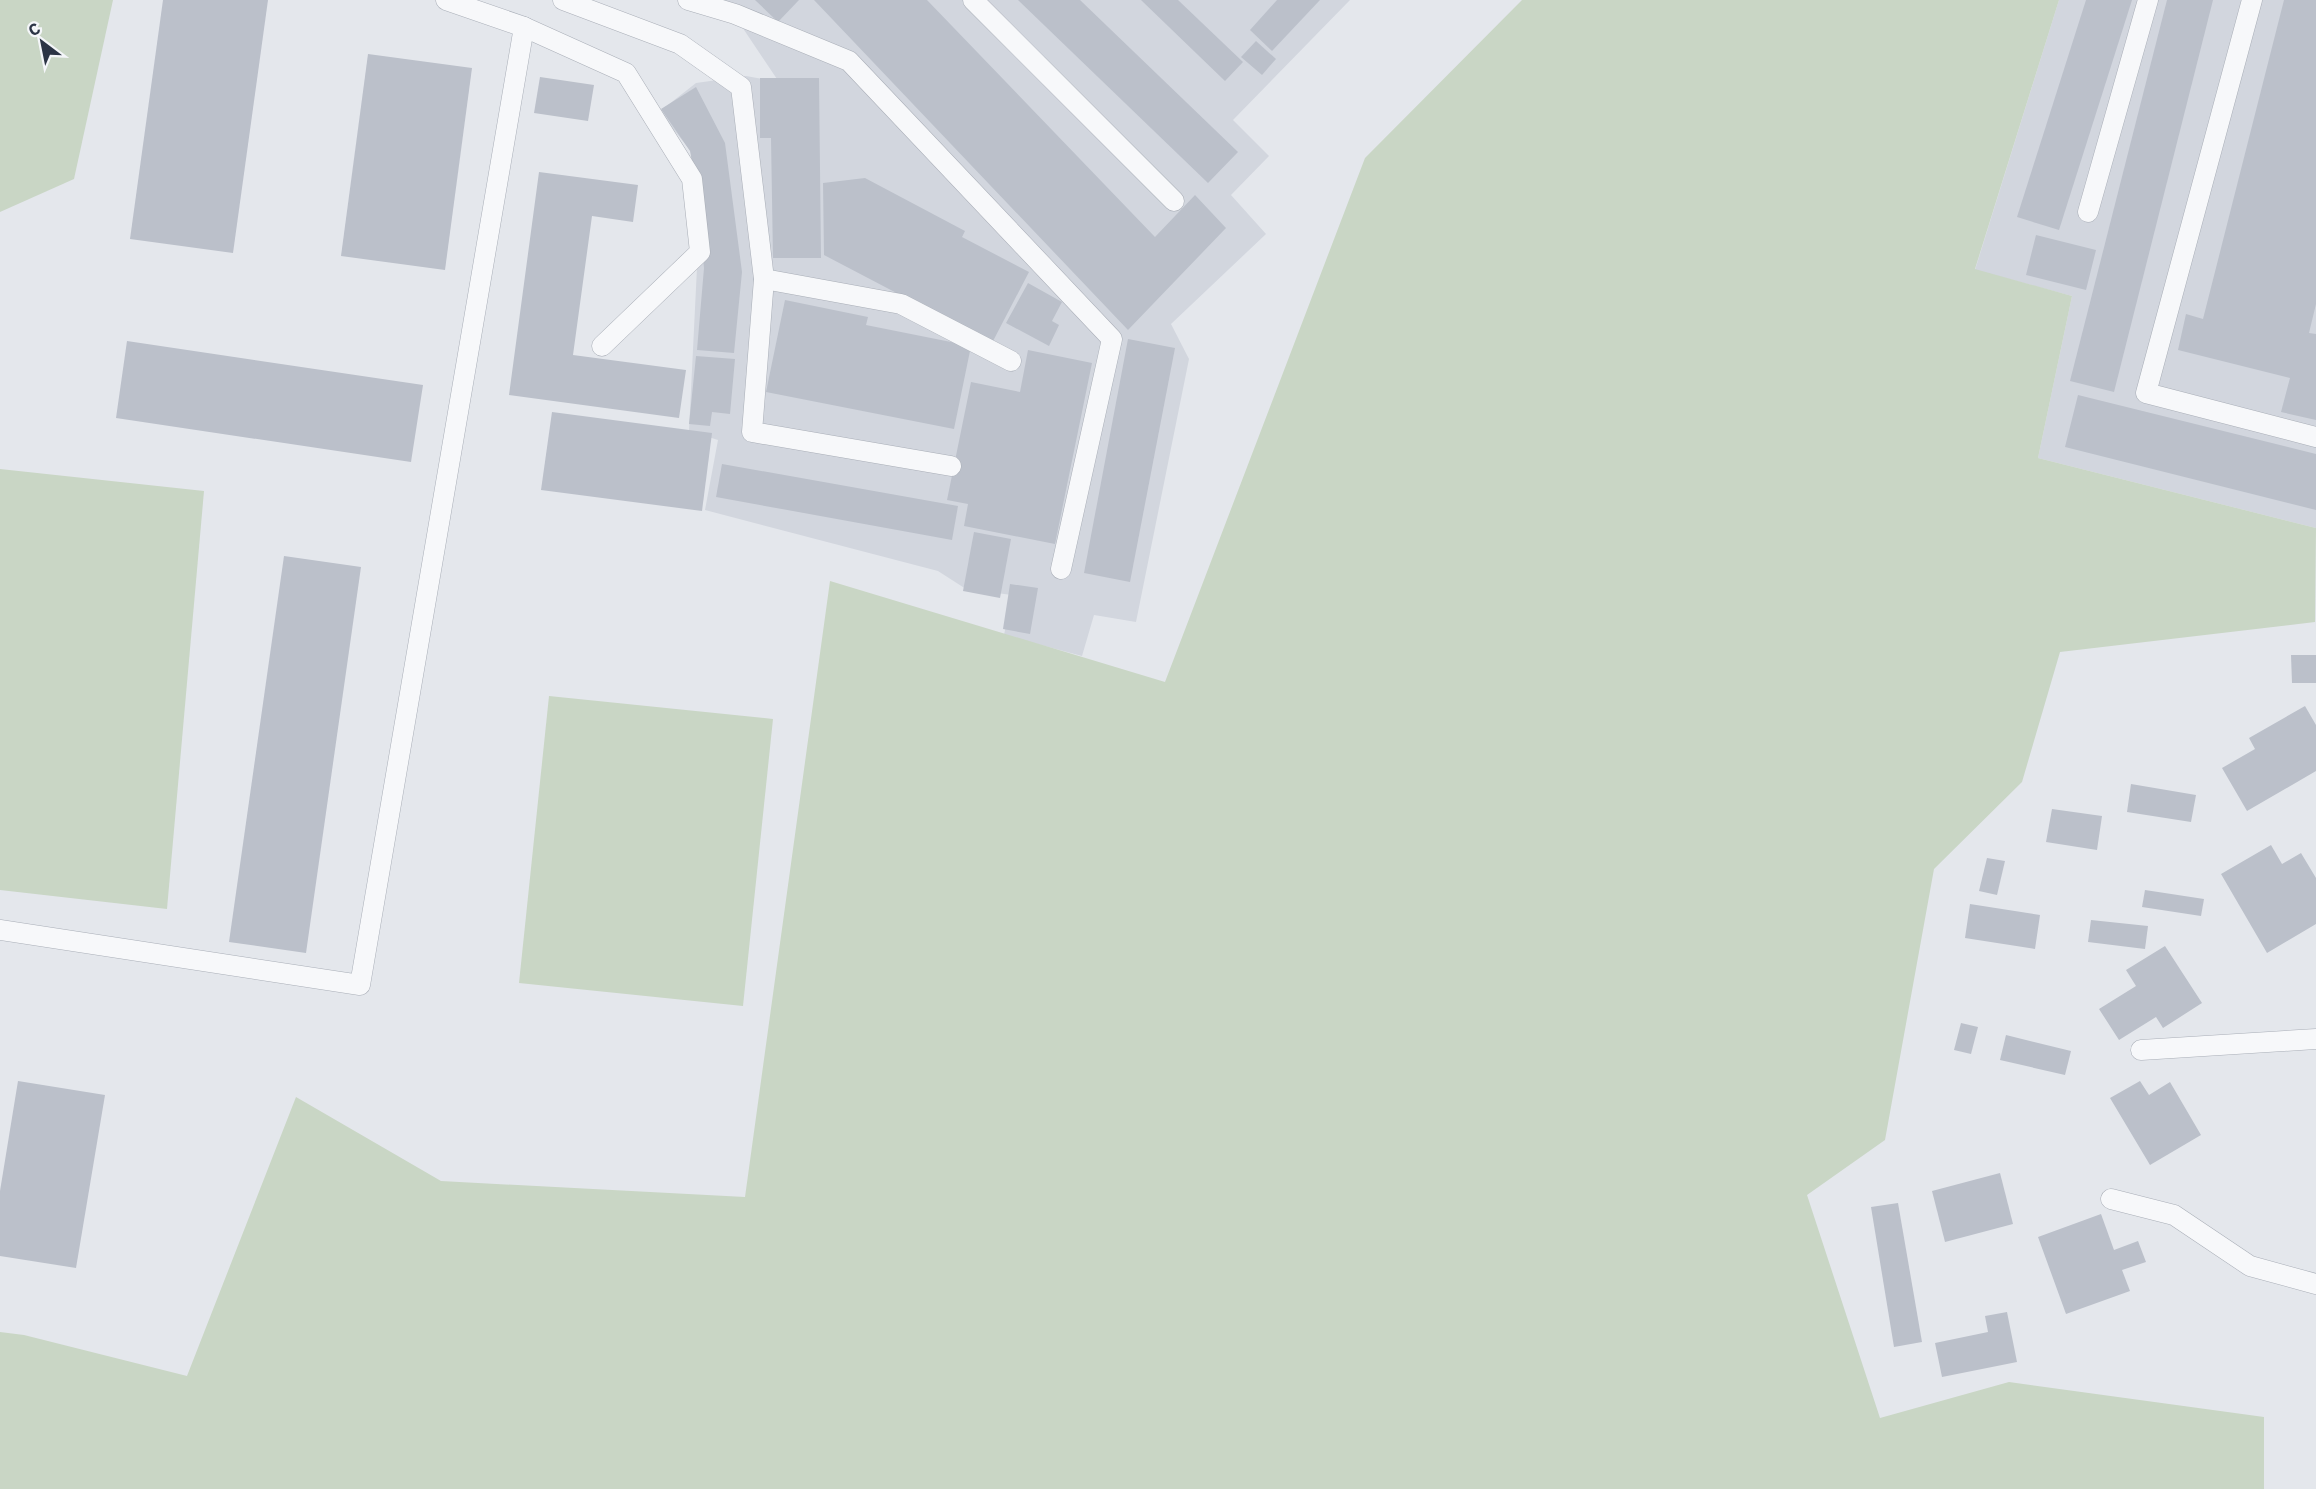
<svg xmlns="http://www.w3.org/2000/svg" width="2316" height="1489" viewBox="0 0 2316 1489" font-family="'IBM Plex Sans',sans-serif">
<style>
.built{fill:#d2d6de}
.green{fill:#c9d6c5}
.building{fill:#bbc0ca}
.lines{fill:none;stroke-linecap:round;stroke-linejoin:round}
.service-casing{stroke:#a9aeb7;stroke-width:21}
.service{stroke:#f7f8fa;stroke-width:20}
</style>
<rect width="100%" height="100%" fill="#e4e7ec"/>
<g class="built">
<path d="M 724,0 L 1350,0 L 1233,120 L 1269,156 L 1231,195 L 1266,234 L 1171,324 L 1189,359 L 1136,622 L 1094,615 L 1082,656 L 1004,635 L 1012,595 L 966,589 L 938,571 L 705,510 L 718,440 L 689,431 L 698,247 L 691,151 L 659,112 L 696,83 L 746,76 L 779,82 Z"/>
<path d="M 2059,0 L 2316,0 L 2316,528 L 2038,458 L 2072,296 L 1975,270 Z"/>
</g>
<g class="green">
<path d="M 0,0 L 113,0 L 74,179 L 0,212 Z"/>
<path d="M 1522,0 L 2059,0 L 1975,269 L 2072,296 L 2038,458 L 2316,528 L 2315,622 L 2060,652 L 2022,782 L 1934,869 L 1885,1140 L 1807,1195 L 1880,1418 L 2009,1382 L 2264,1417 L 2264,1489 L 0,1489 L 0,1332 L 24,1335 L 187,1376 L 296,1097 L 441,1181 L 745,1197 L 830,581 L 1165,682 L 1365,158 Z"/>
<path d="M 0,469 L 204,491 L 167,909 L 0,890 Z"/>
<path d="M 549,696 L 773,719 L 743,1006 L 519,983 Z"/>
</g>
<g class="building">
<path d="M 163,0 L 268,0 L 233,253 L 130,239 Z"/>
<path d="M 755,0 L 799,0 L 778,22 Z"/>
<path d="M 814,0 L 927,0 L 1155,237 L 1195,195 L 1226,228 L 1128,330 Z"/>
<path d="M 1018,0 L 1080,0 L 1238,152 L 1208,183 Z"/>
<path d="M 1141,0 L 1178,0 L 1243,62 L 1225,81 Z"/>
<path d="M 1277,0 L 1320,0 L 1272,51 L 1250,30 Z"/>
<path d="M 2086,0 L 2132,0 L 2059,230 L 2017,217 Z"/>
<path d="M 2167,0 L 2213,0 L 2114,392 L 2070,381 Z"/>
<path d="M 2284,0 L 2316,0 L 2316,304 L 2309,333 L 2316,334 L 2316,420 L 2281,412 L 2290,378 L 2178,350 L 2186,314 L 2203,319 Z"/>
<path d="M 1256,41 L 1276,59 L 1262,75 L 1241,57 Z"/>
<path d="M 368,54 L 472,68 L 445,270 L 341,256 Z"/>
<path d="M 540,77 L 594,85 L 588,121 L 534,113 Z"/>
<path d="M 760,78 L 819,78 L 821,258 L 773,258 L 771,138 L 760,138 Z"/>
<path d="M 696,87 L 725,143 L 742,272 L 734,353 L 697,350 L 704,268 L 695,177 L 690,151 L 661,109 Z"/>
<path d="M 539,172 L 638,185 L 633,222 L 592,216 L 573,355 L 686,370 L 679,418 L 509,395 Z"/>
<path d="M 865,178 L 965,231 L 962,237 L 1029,272 L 992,343 L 824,255 L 823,183 Z"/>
<path d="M 2036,235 L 2096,250 L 2086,290 L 2026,275 Z"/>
<path d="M 1028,283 L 1062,302 L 1052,321 L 1059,325 L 1049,346 L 1006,323 Z"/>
<path d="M 785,300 L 868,317 L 866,325 L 971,346 L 954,429 L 766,392 Z"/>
<path d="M 1128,339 L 1175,348 L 1130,582 L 1084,573 Z"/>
<path d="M 127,341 L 423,385 L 411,462 L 116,418 Z"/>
<path d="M 1028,350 L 1092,363 L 1055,544 L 964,526 L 968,504 L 947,500 L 971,382 L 1020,392 Z"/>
<path d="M 696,356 L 735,359 L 730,414 L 712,412 L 710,426 L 689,424 Z"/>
<path d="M 2078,395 L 2316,454 L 2316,510 L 2065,447 Z"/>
<path d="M 552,412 L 712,433 L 702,511 L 541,490 Z"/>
<path d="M 722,464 L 958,506 L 952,540 L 716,497 Z"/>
<path d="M 974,532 L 1011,539 L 1000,598 L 963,591 Z"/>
<path d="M 284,556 L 361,567 L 306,953 L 229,942 Z"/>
<path d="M 1010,584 L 1038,588 L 1030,634 L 1003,629 Z"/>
<path d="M 2291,655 L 2316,655 L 2316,683 L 2292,683 Z"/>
<path d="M 2305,706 L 2316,725 L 2316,771 L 2247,811 L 2222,768 L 2255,749 L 2249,738 Z"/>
<path d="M 2131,784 L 2196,795 L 2191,822 L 2127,812 Z"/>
<path d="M 2052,809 L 2102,816 L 2097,850 L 2046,842 Z"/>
<path d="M 2271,845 L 2282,864 L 2301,853 L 2316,878 L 2316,924 L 2267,953 L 2221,874 Z"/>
<path d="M 1987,858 L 2005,861 L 1997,895 L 1979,891 Z"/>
<path d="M 2145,890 L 2204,899 L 2201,916 L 2142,907 Z"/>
<path d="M 1970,904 L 2040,915 L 2035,949 L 1965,938 Z"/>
<path d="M 2091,920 L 2148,926 L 2145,949 L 2088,942 Z"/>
<path d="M 2165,946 L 2202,1003 L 2163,1028 L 2156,1017 L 2119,1040 L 2099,1009 L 2136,986 L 2126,970 Z"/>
<path d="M 1961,1023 L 1978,1027 L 1971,1054 L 1954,1050 Z"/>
<path d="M 2006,1035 L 2071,1051 L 2065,1075 L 2000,1060 Z"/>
<path d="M 18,1081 L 105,1095 L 76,1268 L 0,1256 L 0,1191 Z"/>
<path d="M 2140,1081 L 2149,1095 L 2170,1082 L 2201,1135 L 2150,1165 L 2110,1098 Z"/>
<path d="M 2000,1173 L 2013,1224 L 1945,1242 L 1932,1191 Z"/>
<path d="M 1898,1203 L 1922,1342 L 1894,1347 L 1871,1207 Z"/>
<path d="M 2101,1214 L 2114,1250 L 2138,1241 L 2146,1262 L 2122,1270 L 2130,1291 L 2066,1314 L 2038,1237 Z"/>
<path d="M 2007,1312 L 2017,1362 L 1942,1377 L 1935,1343 L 1988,1332 L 1985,1316 Z"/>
</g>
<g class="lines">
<defs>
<g id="service">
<path d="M 563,0 L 680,44 L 741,87 L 764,279 L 752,432 L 951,466"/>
<path d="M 688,0 L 735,14 L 849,61 L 1112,339 L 1061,569"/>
<path d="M 973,0 L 1174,201"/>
<path d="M 2252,0 L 2146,393 L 2316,437"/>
<path d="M 524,27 L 626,73 L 692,179 L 700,252 L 602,346"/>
<path d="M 2088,212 L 2148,0"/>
<path d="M 764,279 L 901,304 L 1011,361"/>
<path d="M 0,930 L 360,985 L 524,27 L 446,0"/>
<path d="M 2141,1050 L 2316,1039"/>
<path d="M 2111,1199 L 2174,1215 L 2250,1266 L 2316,1284"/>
</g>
</defs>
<use href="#service" class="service-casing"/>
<use href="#service" class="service"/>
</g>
<g transform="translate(42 42) rotate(328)" stroke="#f4f6f9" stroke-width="4.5" paint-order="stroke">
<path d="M0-4.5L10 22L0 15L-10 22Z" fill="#2b3445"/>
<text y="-9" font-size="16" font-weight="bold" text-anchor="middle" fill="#2b3445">С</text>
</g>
</svg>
